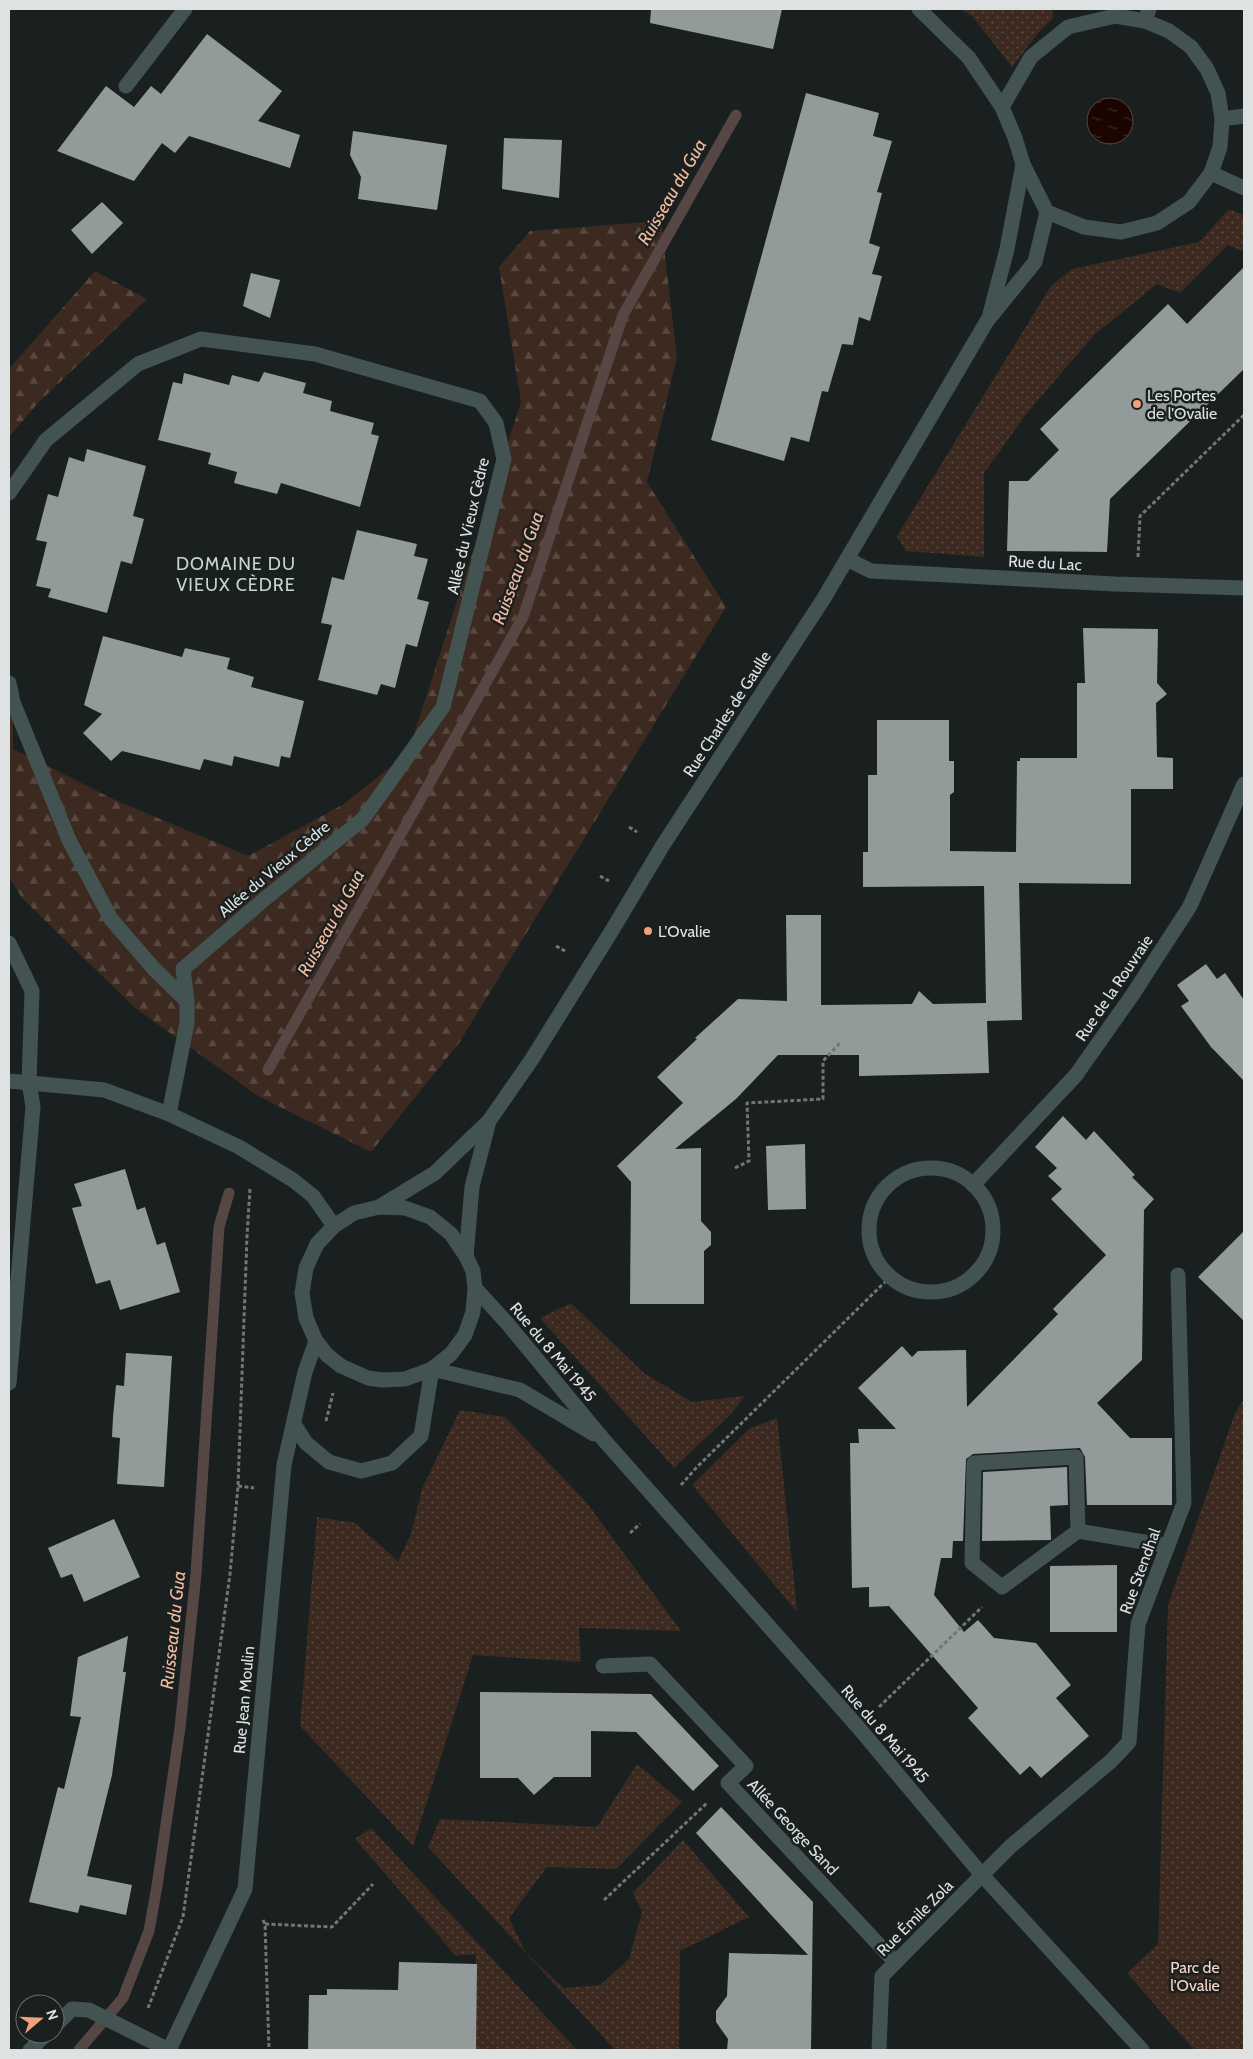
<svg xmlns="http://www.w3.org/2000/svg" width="1253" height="2059" viewBox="0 0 1253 2059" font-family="Cabin,sans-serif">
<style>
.green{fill:url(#green-dots)}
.forest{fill:url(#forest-firs)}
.water{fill:url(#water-ripples);stroke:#564744}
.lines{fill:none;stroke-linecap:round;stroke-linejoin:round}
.stream{stroke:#564744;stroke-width:11}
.building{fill:#929b9a}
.path{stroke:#717676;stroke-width:3;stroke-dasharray:4 2.5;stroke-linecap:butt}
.service{stroke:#425352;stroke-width:15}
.pedestrian{stroke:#425352;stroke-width:15}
.minor{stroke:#425352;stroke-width:15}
.tertiary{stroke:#425352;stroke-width:15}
.poi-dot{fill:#f0a27a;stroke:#19201f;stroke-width:2}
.labels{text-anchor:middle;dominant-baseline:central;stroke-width:5;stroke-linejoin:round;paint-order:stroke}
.poi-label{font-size:16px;fill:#dee2e2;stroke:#19201f;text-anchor:start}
.street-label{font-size:16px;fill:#dee2e2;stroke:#19201f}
.park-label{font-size:16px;fill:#f9d6c4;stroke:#19201f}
.water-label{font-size:18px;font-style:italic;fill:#f3ba9d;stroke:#19201f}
.neighbourhood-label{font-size:18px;letter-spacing:1px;fill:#c9d3d2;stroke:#19201f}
</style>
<defs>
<pattern id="green-dots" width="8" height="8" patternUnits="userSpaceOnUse" patternTransform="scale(1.25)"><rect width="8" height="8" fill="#3c2920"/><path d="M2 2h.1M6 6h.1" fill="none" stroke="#584840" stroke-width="1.8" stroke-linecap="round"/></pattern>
<pattern id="forest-firs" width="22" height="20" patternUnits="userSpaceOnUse" patternTransform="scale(1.25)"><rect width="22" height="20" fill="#3c2920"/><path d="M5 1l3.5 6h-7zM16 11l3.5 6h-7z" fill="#584840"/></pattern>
<pattern id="water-ripples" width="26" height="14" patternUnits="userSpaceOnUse" patternTransform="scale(1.25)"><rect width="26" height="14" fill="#1b0500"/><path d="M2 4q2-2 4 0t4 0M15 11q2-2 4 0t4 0" fill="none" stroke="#3c2925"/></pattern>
</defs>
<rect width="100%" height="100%" fill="#19201f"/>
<g class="green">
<path d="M 960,9 L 1052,9 L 1053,19 L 1039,32 L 1012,67 L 972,16 Z"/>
<path d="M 1229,209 L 1244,215 L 1244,252 L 1228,245 L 1180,293 L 1157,284 L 1094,335 L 1027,413 L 984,473 L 984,557 L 906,551 L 897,536 L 1051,286 L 1072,269 L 1199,242 Z"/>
<path d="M 571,1303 L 644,1373 L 692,1402 L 745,1396 L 731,1414 L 674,1468 L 540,1318 Z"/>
<path d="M 1244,1399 L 1244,2050 L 1194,2050 L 1127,1973 L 1158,1944 L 1168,1605 L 1235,1413 Z"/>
<path d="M 460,1410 L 505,1417 L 587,1503 L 681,1631 L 579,1628 L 581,1662 L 473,1655 L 413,1846 L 300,1726 L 317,1517 L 355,1523 L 398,1561 L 411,1534 L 422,1489 Z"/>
<path d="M 777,1418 L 796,1600 L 797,1612 L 692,1485 L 750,1428 Z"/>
<path d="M 637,1764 L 682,1802 L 616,1869 L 547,1867 L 509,1918 L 526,1953 L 564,1988 L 600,1985 L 629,1959 L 642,1912 L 633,1893 L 683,1840 L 749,1917 L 680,1951 L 679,2050 L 615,2050 L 428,1847 L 440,1819 L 597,1827 Z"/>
<path d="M 371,1828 L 577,2050 L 476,2050 L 476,1954 L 456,1956 L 355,1839 Z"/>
</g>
<g class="forest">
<path d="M 661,221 L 677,357 L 647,482 L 726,607 L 459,1043 L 371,1152 L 258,1096 L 135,1008 L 22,898 L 9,877 L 9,683 L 13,702 L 13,749 L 113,799 L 248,856 L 344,804 L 408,753 L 521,402 L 499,267 L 530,231 Z"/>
<path d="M 95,271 L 147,299 L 39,402 L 9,437 L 9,369 Z"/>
</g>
<circle class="water" cx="1110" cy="121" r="23"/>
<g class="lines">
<g class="stream">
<path d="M 268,1070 L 523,617 L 623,315 L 736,115"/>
<path d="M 79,2050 L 123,1998 L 149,1931 L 157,1886 L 180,1728 L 196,1574 L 219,1227 L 229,1193"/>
</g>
</g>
<g class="building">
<path d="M 651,9 L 782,9 L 773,49 L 650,23 Z"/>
<path d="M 207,34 L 282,91 L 258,121 L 300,135 L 290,168 L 189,136 L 175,153 L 162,143 L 134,181 L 57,151 L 106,86 L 134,107 L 151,86 L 161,94 Z"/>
<path d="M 806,93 L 879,113 L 873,136 L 892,141 L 877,192 L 882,193 L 869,243 L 880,247 L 872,274 L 882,276 L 870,321 L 859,317 L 853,345 L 842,344 L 828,392 L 822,391 L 809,442 L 791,437 L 784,461 L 711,440 Z"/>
<path d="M 353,131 L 447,145 L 437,210 L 358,199 L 361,177 L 350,155 Z"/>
<path d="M 504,138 L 562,140 L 559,198 L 502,189 Z"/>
<path d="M 102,202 L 123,223 L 92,254 L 71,230 Z"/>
<path d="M 1244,267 L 1244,369 L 1110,499 L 1107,552 L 1007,551 L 1009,481 L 1028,481 L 1059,450 L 1040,429 L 1168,304 L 1187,324 Z"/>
<path d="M 251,273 L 280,280 L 270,318 L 243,306 Z"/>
<path d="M 264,372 L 306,383 L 303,393 L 332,401 L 330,411 L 374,423 L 371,434 L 379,436 L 360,507 L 281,483 L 277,494 L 234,483 L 237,472 L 208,464 L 211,453 L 158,440 L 173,382 L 182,384 L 184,373 L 229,385 L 232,375 L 259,382 Z"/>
<path d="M 87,449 L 146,466 L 133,516 L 144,519 L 132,564 L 121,561 L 107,613 L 48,597 L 51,589 L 36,586 L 47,542 L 36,540 L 48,494 L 58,497 L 69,457 L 84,462 Z"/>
<path d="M 357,530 L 417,544 L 414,556 L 428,559 L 417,599 L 429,602 L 417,647 L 406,644 L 395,688 L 381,684 L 377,695 L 318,680 L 332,625 L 321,623 L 332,577 L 344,580 Z"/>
<path d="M 1083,628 L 1158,629 L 1157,683 L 1167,694 L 1156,703 L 1157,757 L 1173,758 L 1173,789 L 1131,789 L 1131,884 L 1019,883 L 1022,1020 L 987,1021 L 989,1073 L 859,1076 L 859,1055 L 778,1055 L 736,1099 L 675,1149 L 701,1148 L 701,1221 L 711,1232 L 711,1245 L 704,1251 L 704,1304 L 630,1304 L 631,1182 L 617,1166 L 683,1103 L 657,1077 L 697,1039 L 695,1038 L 738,999 L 787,1001 L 786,915 L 821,915 L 821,1005 L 912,1004 L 919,991 L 933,1004 L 986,1003 L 984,886 L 863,887 L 863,852 L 868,852 L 868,775 L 877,775 L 877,720 L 949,720 L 949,761 L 954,761 L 954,792 L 950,795 L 950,851 L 1016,852 L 1017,761 L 1020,761 L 1020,758 L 1077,758 L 1077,683 L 1085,683 Z"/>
<path d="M 103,636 L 182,657 L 185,648 L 230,658 L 227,669 L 254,677 L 251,687 L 304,701 L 290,758 L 281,756 L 279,767 L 234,756 L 232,766 L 204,759 L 200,770 L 122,751 L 111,761 L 83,733 L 102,714 L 84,705 Z"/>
<path d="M 1206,964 L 1217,979 L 1225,973 L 1244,1000 L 1244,1081 L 1211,1047 L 1181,1006 L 1189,1001 L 1177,985 Z"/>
<path d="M 1063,1116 L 1086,1140 L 1094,1131 L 1135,1175 L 1132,1177 L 1154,1199 L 1144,1210 L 1142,1360 L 1097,1403 L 1130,1438 L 1172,1438 L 1172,1505 L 1087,1505 L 1085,1457 L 1080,1448 L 973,1454 L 966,1459 L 963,1541 L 953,1541 L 952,1558 L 941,1558 L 934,1595 L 964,1632 L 978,1620 L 994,1638 L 1036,1643 L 1071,1685 L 1056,1698 L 1089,1736 L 1041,1778 L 1030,1766 L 1020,1775 L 968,1718 L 978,1708 L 889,1606 L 869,1607 L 869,1587 L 852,1588 L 850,1443 L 859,1443 L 858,1429 L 896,1429 L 858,1388 L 902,1346 L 912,1357 L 918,1351 L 966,1350 L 967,1407 L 1058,1314 L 1053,1309 L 1106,1255 L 1051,1199 L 1062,1189 L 1048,1176 L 1057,1168 L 1035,1147 Z"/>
<path d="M 805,1144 L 806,1209 L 768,1210 L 766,1146 Z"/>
<path d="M 125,1169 L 137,1210 L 145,1207 L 157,1245 L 165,1242 L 180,1292 L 120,1310 L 110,1280 L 96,1284 L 72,1208 L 82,1206 L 74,1184 Z"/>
<path d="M 1244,1231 L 1244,1321 L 1198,1277 Z"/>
<path d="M 126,1353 L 172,1356 L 164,1487 L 117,1484 L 120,1438 L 112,1437 L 113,1417 L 116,1385 L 124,1386 Z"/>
<path d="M 1067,1467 L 1068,1505 L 1050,1506 L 1051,1540 L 982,1541 L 983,1472 Z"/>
<path d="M 114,1519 L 140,1577 L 84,1602 L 72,1574 L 61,1578 L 48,1548 Z"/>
<path d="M 1117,1565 L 1117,1632 L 1050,1632 L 1050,1566 Z"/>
<path d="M 128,1636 L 123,1672 L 126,1672 L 112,1775 L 87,1876 L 132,1885 L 126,1915 L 80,1905 L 78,1913 L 29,1902 L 58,1787 L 64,1789 L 81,1717 L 70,1716 L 78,1657 Z"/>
<path d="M 480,1692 L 651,1694 L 719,1766 L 693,1791 L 636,1732 L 591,1731 L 591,1777 L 554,1777 L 534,1795 L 518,1778 L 480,1778 Z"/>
<path d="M 721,1807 L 813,1902 L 811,2050 L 727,2050 L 728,2039 L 716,2022 L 716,2011 L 727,1996 L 729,1953 L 808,1955 L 696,1833 Z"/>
<path d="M 399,1962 L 477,1964 L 476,2050 L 308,2050 L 309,1995 L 327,1995 L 327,1989 L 398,1990 Z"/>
</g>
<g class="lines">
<g class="path">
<path d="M 1138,557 L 1140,516 L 1244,415"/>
<path d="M 629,827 L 637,832"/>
<path d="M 600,876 L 609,881"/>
<path d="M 556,946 L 565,951"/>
<path d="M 735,1168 L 749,1161 L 747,1103 L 823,1099 L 823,1061 L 840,1043"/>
<path d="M 326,1421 L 333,1393"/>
<path d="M 681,1485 L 696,1468 L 890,1277"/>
<path d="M 238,1486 L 254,1488"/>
<path d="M 630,1533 L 640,1524"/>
<path d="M 879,1707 L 982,1607"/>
<path d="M 604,1900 L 708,1802"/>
<path d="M 263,1920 L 265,1924 L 269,2050"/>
<path d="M 265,1924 L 332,1927 L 373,1884"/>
<path d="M 148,2008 L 183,1917 L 230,1574 L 238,1486 L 247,1236 L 250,1188"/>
</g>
<g class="service">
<path d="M 126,86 L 185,9"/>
<path d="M 294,1424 L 306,1443 L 329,1462 L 361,1471 L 392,1463 L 421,1436 L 432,1369"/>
<path d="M 1078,1531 L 1002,1587 L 972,1563 L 974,1463 L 1076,1457 L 1078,1531 L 1168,1546"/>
<path d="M 982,1875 L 1011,1846 L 1111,1761 L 1129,1742 L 1138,1624 L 1184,1503 L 1178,1275"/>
</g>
<g class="pedestrian">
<path d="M 1145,21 L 1149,9"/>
<path d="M 1222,119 L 1244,116"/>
</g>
<g class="minor">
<path d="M 1002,107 L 1031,57 L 1068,27 L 1115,16 L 1145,21 L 1169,31 L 1191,47 L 1207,69 L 1218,93 L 1222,119 L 1220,147 L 1211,173 L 1189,202 L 1157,223 L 1121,232 L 1084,227 L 1047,212"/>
<path d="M 1211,173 L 1244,188"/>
<path d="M 9,493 L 46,440 L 138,364 L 201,339 L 315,354 L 480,401 L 496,423 L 504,459 L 443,707 L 363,819 L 261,902 L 183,969 L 187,1001 L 187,1023 L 169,1114"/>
<path d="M 847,559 L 871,571 L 1115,584 L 1244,588"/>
<path d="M 9,683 L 13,702 L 69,840 L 111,919 L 154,969 L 187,1001"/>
<path d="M 9,943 L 32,991 L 29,1082 L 33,1107 L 9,1383"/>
<path d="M 9,1081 L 104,1090 L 169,1114 L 239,1147 L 293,1180 L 313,1196 L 334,1226"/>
<circle cx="931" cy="1230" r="62"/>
<path d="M 973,1185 L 1076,1075 L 1133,994 L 1190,906 L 1244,784"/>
<path d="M 603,1666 L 650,1664 L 746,1766 L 728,1783 L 895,1962"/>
<path d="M 55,2026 L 72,2009 L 89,2010 L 169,2050"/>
<path d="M 30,2050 L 46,2034"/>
<path d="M 169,2050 L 245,1889 L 284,1465 L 305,1372 L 316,1341"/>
<path d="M 879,2050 L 882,1976 L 982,1875"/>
</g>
<g class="tertiary">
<path d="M 990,314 L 1007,249 L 1023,164"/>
<path d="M 379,1207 L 405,1208 L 430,1217 L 451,1234 L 466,1256 L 473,1271 L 475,1288 L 473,1312 L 465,1335 L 451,1354 L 432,1369 L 405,1379 L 382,1380 L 368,1378 L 341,1366 L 327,1355 L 316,1341 L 306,1318 L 302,1293 L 306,1268 L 317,1244 L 334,1226 L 354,1213 L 379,1207 L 435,1173 L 489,1121 L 532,1059 L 611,932 L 663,845 L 824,598 L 987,321 L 1035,262 L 1047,212 L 1023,164 L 1015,138 L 1002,107 L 969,58 L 919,9"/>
<path d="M 466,1256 L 472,1187 L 489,1121"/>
<path d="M 475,1288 L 507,1323 L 603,1439 L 858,1727 L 982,1875 L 1142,2050"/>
<path d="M 432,1369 L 520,1390 L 594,1434"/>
</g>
</g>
<g class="poi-dot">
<circle cx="1137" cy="404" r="5"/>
<circle cx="648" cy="931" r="5"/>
</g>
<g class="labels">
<g class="poi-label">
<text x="1147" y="395">Les Portes<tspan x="1147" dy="18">de l'Ovalie</tspan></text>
<text x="658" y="931">L'Ovalie</text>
</g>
<g class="street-label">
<text transform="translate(468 526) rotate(-77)">Allée du Vieux Cèdre</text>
<text transform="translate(1045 563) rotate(3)">Rue du Lac</text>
<text transform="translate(727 714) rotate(-57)">Rue Charles de Gaulle</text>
<text transform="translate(274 869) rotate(-40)">Allée du Vieux Cèdre</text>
<text transform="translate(1114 988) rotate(-56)">Rue de la Rouvraie</text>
<text transform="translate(553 1352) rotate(50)">Rue du 8 Mai 1945</text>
<text transform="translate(1140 1571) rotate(-70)">Rue Stendhal</text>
<text transform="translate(244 1700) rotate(-85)">Rue Jean Moulin</text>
<text transform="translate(885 1734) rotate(49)">Rue du 8 Mai 1945</text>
<text transform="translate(793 1827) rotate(47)">Allée George Sand</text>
<text transform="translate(915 1918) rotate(-45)">Rue Émile Zola</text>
</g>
<g class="park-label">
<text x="1195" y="1967">Parc de<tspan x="1195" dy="18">l'Ovalie</tspan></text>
</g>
<g class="water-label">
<text transform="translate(672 192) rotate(-60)">Ruisseau du Gua</text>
<text transform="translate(518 568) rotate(-70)">Ruisseau du Gua</text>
<text transform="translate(331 923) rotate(-61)">Ruisseau du Gua</text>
<text transform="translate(173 1630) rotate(-84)">Ruisseau du Gua</text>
</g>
<g class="neighbourhood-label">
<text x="236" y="564">DOMAINE DU<tspan x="236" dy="21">VIEUX CÈDRE</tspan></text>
</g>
</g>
<rect width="1253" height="2059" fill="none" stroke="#dee2e2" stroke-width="20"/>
<g transform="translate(40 2019) rotate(71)"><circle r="24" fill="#19201f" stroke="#686e6d"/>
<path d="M0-4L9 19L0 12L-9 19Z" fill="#f0a27a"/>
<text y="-8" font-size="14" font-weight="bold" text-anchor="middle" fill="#dee2e2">N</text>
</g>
</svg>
